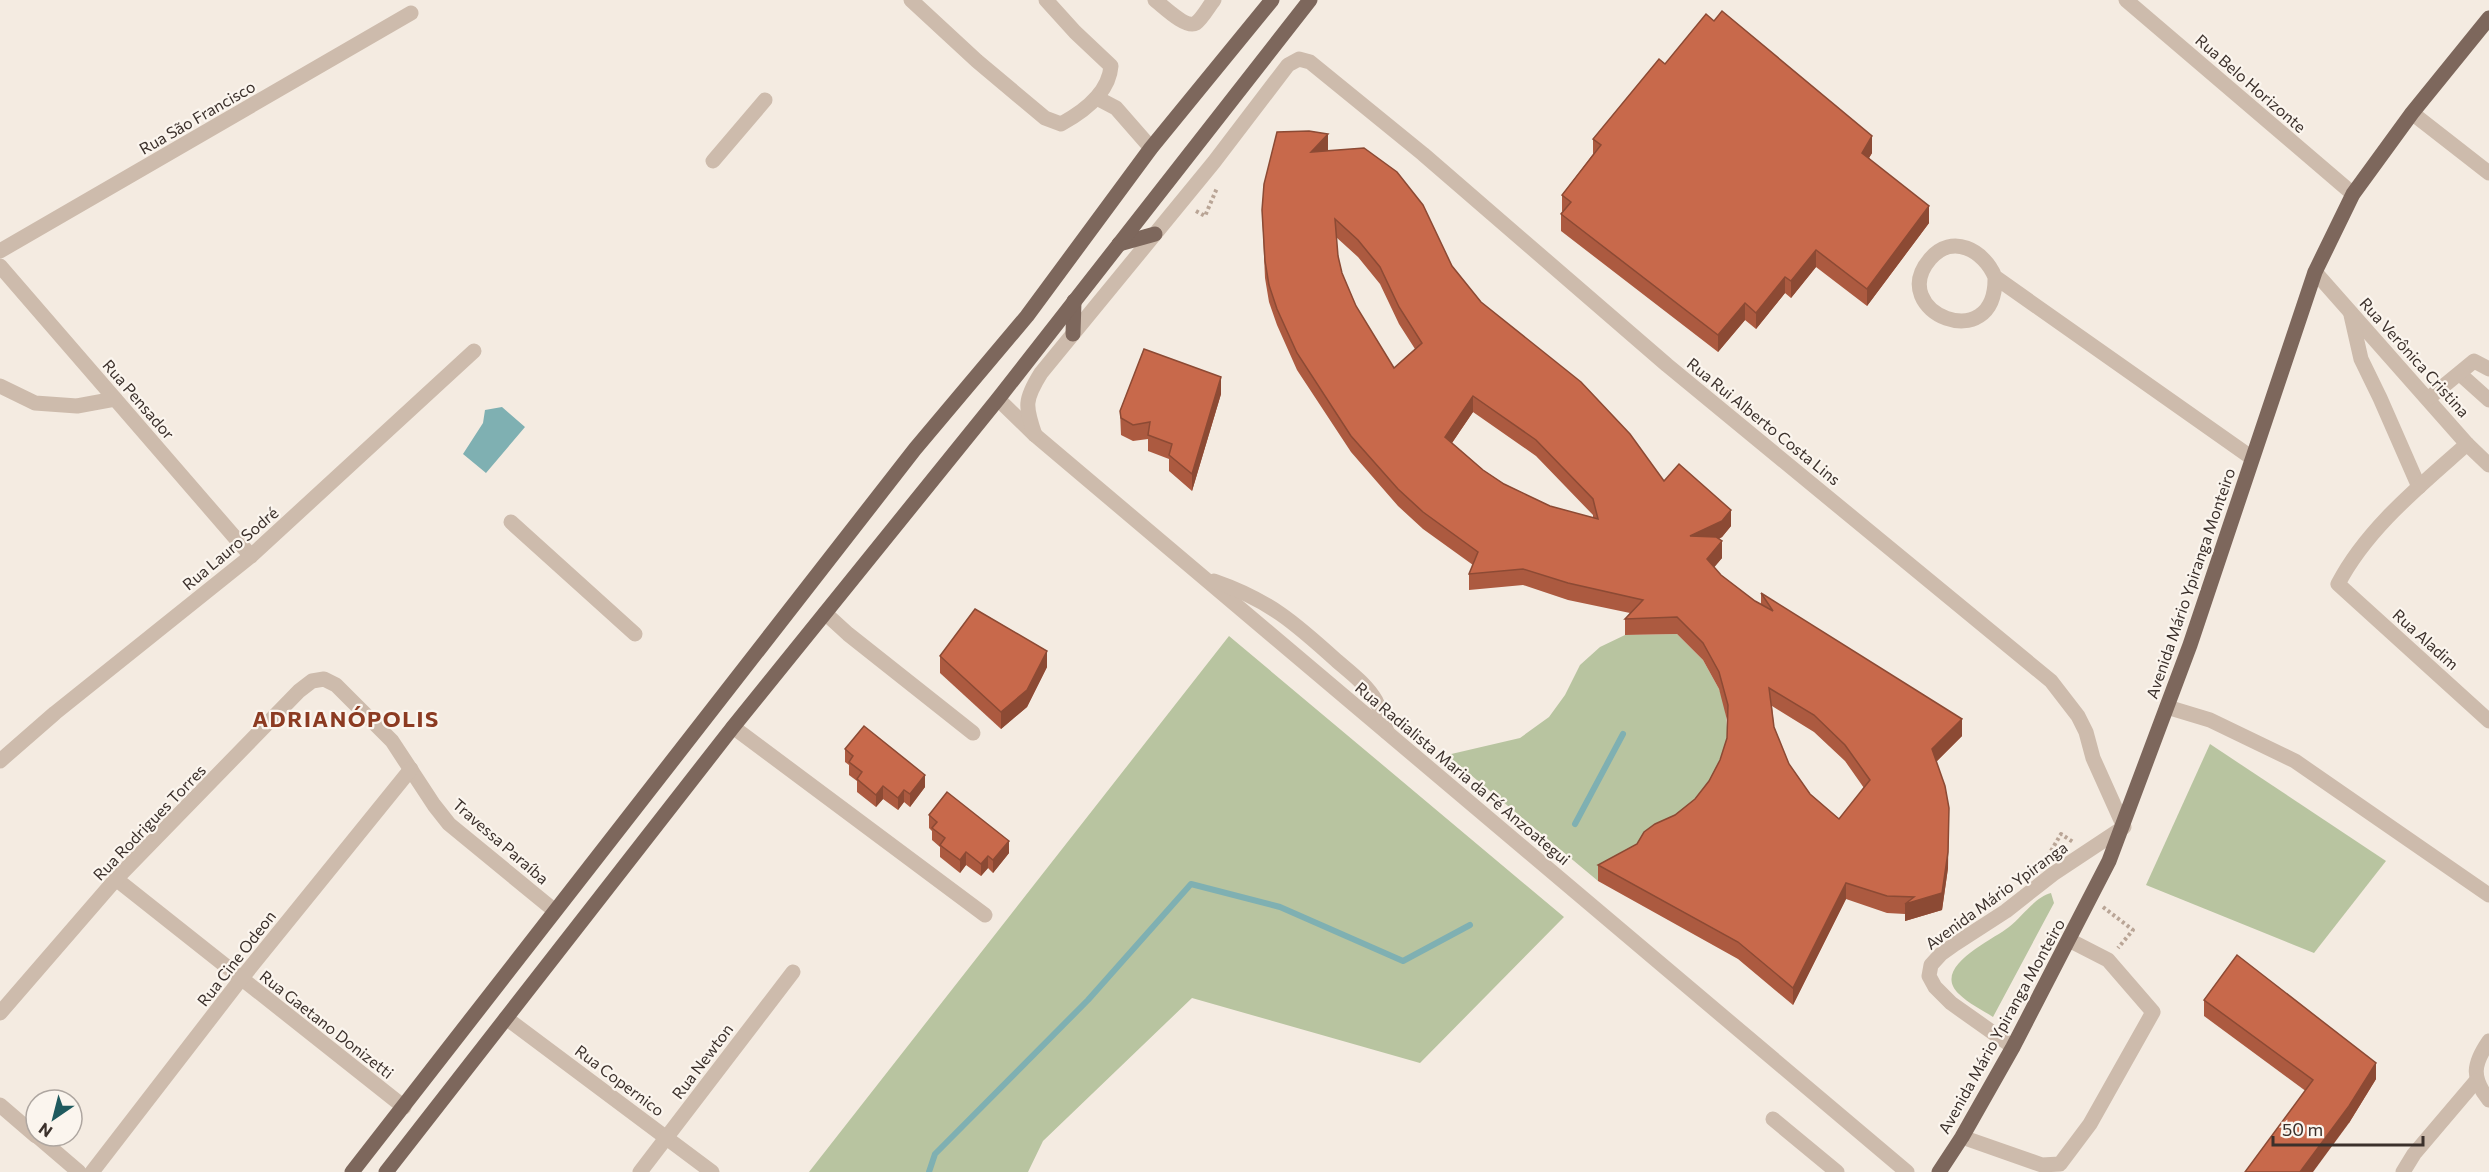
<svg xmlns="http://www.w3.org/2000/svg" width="2489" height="1172" viewBox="0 0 2489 1172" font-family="Commissioner,sans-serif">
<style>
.green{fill:#b8c4a0}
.water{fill:#7fb0b2}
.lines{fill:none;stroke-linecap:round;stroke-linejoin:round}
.stream{stroke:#7fb0b2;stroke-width:6}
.path{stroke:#b9a596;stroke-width:4;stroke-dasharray:3 3;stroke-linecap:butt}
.minor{stroke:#cdbbac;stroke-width:15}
.major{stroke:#7d675c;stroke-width:15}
.wall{fill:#ac5a40;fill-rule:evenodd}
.shaded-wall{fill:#8c4a34}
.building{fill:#c8694b;stroke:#8c4a34;stroke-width:1.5;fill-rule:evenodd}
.labels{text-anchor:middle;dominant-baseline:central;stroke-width:4.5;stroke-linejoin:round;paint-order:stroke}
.street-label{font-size:16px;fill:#3b302b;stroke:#fbf5ee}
.district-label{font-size:22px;font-weight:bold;letter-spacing:1.5px;fill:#8c3b22;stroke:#fbf5ee}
</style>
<rect width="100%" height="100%" fill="#f4ebe1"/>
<g class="green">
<path d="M 1677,634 L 1703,660 L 1719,689 L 1725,705 L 1728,738 L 1720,776 L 1637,861 L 1598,881 L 1447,755 L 1520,738 L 1549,717 L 1565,695 L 1580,665 L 1600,647 L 1625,635 Z"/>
<path d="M 1229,636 L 1564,917 L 1420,1063 L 1192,998 L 1043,1141 L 1028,1172 L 809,1172 Z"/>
<path d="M 2210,744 L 2386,861 L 2314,953 L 2146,885 Z"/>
<path d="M 2051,893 L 2054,903 L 1993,1017 C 1982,1010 1968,1003 1959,994 C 1930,967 1993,940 2009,927 C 2022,917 2035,897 2051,893 Z"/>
</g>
<path class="water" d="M 502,407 L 525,427 L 486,473 L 463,454 L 483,423 L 485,410 Z"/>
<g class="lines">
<g class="stream">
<path d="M 1575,824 L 1623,734"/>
<path d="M 929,1172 L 935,1154 L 1088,1000 L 1191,884 L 1280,907 L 1403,961 L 1470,925"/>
</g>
<g class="path">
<path d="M 1196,211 L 1205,216 L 1217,188"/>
<path d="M 2048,856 L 2061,834 L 2073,842"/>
<path d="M 2103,907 L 2133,930 L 2118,948"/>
</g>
<g class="minor">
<path d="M 911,0 L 977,61 L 1045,118 L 1061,124 C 1083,112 1109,93 1111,66 L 1075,32 L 1046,0"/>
<path d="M 1155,0 C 1163,6 1186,29 1196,23 C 1202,19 1209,6 1214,0"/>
<path d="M 2126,0 L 2353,194"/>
<path d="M 1097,98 L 1116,108 L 1151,148"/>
<path d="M 2412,113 L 2489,173"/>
<path d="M 713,161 L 765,100"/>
<path d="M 0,251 L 411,13"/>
<path d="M 0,266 L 251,556"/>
<path d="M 2315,272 L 2467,444 L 2489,465"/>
<path d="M 1995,277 C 1997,358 1885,312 1930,259 C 1952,233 1984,250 1995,277 L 2252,458"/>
<path d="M 2351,315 L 2361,359 L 2380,398 L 2419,487"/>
<path d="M 2460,374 L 2489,400"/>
<path d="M 0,386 L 35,403 L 77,406 L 115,399"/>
<path d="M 2429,398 L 2474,361 L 2489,369"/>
<path d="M 998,399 L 1035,435 L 1907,1172"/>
<path d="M 1035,435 C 1025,406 1024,400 1041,373 L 1214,162 L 1288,65 L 1299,59 L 1310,62 L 1423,154 L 1667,365 L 2051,681 L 2078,716 L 2086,732 L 2093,758 L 2124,827 L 2053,874 L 2006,911 L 1955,944 L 1941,954 L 1931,965 L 1929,976 L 1935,987 L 1951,1003 L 2013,1047"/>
<path d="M 2467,444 C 2421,485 2367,528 2338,584 L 2489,721"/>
<path d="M 511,522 L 635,634"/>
<path d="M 1214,581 C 1269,600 1295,623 1337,661 C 1351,673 1367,685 1376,701 C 1381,711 1384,721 1387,732"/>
<path d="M 825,613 L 848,634 L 973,733"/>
<path d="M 2167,707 L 2210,720 L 2295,761 L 2489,895"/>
<path d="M 733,727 L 985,915"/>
<path d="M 0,761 L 55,713 L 251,556 L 474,351"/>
<path d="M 116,879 L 404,1107"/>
<path d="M 0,1013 L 116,879 L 299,691 L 312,681 L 324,679 L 336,685 L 392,741 L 434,805 L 449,824 L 555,911"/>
<path d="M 506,1018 L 712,1172"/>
<path d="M 2489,1041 C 2473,1064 2471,1078 2489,1100"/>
<path d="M 0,1105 L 36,1136"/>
<path d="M 1773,1119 L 1837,1172"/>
<path d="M 37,1136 L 79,1172"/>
<path d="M 1962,1137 L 2042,1165 L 2060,1164 L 2090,1124 L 2153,1012 L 2108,960 L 2069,940"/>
<path d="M 92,1172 L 241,979 L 411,769"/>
<path d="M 640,1172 L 793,972"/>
<path d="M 2403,1172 L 2414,1154 L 2476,1081"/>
</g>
<g class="major">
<path d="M 1119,244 L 1155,234"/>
<path d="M 1073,334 L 1074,301"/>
<path d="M 352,1172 L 915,449 L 1027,316 L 1151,148 L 1272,0"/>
<path d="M 386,1172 L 733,727 L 998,399 L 1310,0"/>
<path d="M 1939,1172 L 1962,1137 L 2013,1047 L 2109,861 L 2190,645 L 2315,272 L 2353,194 L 2412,113 L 2489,18"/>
</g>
</g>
<g class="wall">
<path d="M 1665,64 L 1872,153 L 1869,158 L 1929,223 L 1867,306 L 1816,267 L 1791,298 L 1785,293 L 1756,329 L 1745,320 L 1718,352 L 1561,231 L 1561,214 L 1563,212 L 1562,211 L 1562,195 L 1593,154 L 1593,139 Z"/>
<path d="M 1328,151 L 1452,266 L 1481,302 L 1664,481 L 1731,526 L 1722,537 L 1719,539 L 1722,558 L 1714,567 L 1721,575 L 1755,601 L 1761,604 L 1761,593 L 1962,736 L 1936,762 L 1948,868 L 1942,910 L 1905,921 L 1905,914 L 1887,913 L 1846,899 L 1793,1005 L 1738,959 L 1598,881 L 1598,865 L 1637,844 L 1695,799 L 1709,781 L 1720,760 L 1727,738 L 1727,720 L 1719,689 L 1703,660 L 1677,634 L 1625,635 L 1625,619 L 1630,613 L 1568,600 L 1523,585 L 1469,590 L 1469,574 L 1473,565 L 1423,529 L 1398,506 L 1351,452 L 1297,370 L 1277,325 L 1269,302 L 1265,278 L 1262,210 ZM 1336,237 L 1358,257 L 1380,284 L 1399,324 L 1415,349 L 1394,368 L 1356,306 L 1342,273 L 1338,256 ZM 1473,412 L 1536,456 L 1593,515 L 1593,518 L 1550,506 L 1504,484 L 1483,470 L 1452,443 ZM 1772,706 L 1814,732 L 1845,761 L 1864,788 L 1839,819 L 1810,794 L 1789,764 L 1774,727 Z"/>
<path d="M 1221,394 L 1192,491 L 1169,471 L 1169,459 L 1148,451 L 1148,439 L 1133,441 L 1121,435 L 1120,411 Z"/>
<path d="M 940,656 L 1047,667 L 1027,707 L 1001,729 L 940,673 Z"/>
<path d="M 845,749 L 925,787 L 910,807 L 904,802 L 898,810 L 883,799 L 876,807 L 857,792 L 857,781 L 849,775 L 849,765 L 845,762 Z"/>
<path d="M 929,815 L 1009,853 L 993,873 L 988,868 L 981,876 L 966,865 L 960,873 L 940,857 L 940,847 L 932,840 L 932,831 L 929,828 Z"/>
<path d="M 2204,1000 L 2376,1079 L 2349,1123 L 2204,1016 Z"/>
</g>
<g class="shaded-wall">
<path d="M 1328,134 L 1328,151 L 1311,152 Z"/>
<path d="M 1872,136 L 1872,153 L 1862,169 L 1862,153 Z"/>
<path d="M 1929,206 L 1929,223 L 1867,306 L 1867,289 Z"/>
<path d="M 1816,250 L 1816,267 L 1791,298 L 1791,281 Z"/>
<path d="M 1785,277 L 1785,293 L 1756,329 L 1756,313 Z"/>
<path d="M 1745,303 L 1745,320 L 1718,352 L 1718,335 Z"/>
<path d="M 1221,377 L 1221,394 L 1192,491 L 1192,474 Z"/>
<path d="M 1473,396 L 1473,412 L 1445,453 L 1445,437 Z"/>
<path d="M 1731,510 L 1731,526 L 1722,537 L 1690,553 L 1690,536 Z"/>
<path d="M 1722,541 L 1722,558 L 1707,576 L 1707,559 Z"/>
<path d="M 1047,651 L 1047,667 L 1027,707 L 1001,729 L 1001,712 Z"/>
<path d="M 1962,719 L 1962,736 L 1932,766 L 1932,749 Z"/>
<path d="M 925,775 L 925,787 L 910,807 L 910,794 Z"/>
<path d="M 883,786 L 883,799 L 876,807 L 876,795 Z"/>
<path d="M 904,790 L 904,802 L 898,810 L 898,798 Z"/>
<path d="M 1949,808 L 1948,868 L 1942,910 L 1905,921 L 1905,904 L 1942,893 Z"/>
<path d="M 1009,841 L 1009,853 L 993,873 L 993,860 Z"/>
<path d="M 966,852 L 966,865 L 960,873 L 960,860 Z"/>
<path d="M 988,856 L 988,868 L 981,876 L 981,864 Z"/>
<path d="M 1846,883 L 1846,899 L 1793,1005 L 1793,988 Z"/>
<path d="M 2376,1063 L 2376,1079 L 2349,1123 L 2313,1172 L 2300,1172 Z"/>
</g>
<g class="building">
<path d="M 1722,11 L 1872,136 L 1862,153 L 1929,206 L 1867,289 L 1816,250 L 1791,281 L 1785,277 L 1756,313 L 1745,303 L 1718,335 L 1561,214 L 1571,202 L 1562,195 L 1601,145 L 1593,139 L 1659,59 L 1665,64 L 1706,14 L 1714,21 Z"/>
<path d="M 1309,131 L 1328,134 L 1311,152 L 1364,148 L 1397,172 L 1423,205 L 1452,266 L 1481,302 L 1581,382 L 1630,434 L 1664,481 L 1679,464 L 1731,510 L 1722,521 L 1690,536 L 1716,537 L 1722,541 L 1707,559 L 1721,575 L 1755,601 L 1773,611 L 1761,593 L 1962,719 L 1932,749 L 1945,786 L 1949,808 L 1948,852 L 1942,893 L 1905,904 L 1914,897 L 1887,896 L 1846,883 L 1793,988 L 1738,942 L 1598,865 L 1637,844 L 1644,832 L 1655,824 L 1675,815 L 1695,799 L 1709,781 L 1720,760 L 1727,738 L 1728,705 L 1719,672 L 1703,643 L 1677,617 L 1625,619 L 1643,600 L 1568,583 L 1523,569 L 1469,574 L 1478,552 L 1423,512 L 1398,489 L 1351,436 L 1297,353 L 1277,309 L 1269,285 L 1265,261 L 1262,210 L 1264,184 L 1277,132 ZM 1335,219 L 1358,240 L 1380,267 L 1399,307 L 1422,343 L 1394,368 L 1356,306 L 1342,273 L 1338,256 ZM 1473,396 L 1536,440 L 1593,499 L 1598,519 L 1550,506 L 1504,484 L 1483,470 L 1445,437 ZM 1769,688 L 1814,715 L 1845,745 L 1870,780 L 1839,819 L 1810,794 L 1789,764 L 1774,727 Z"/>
<path d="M 1144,349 L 1221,377 L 1192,474 L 1169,455 L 1172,444 L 1148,435 L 1150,422 L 1133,425 L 1121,418 L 1120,411 Z"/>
<path d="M 975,609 L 1047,651 L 1027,690 L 1001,712 L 940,656 Z"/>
<path d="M 864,726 L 925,775 L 910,794 L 904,790 L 898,798 L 883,786 L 876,795 L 857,779 L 862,772 L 849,762 L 853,756 L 845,749 Z"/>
<path d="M 947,792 L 1009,841 L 993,860 L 988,856 L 981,864 L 966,852 L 960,860 L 940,845 L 945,838 L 932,828 L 937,822 L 929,815 Z"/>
<path d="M 2237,955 L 2376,1063 L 2349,1106 L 2300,1172 L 2245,1172 L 2313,1080 L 2204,1000 Z"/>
</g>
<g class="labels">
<g class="street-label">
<text transform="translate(2251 83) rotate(41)">Rua Belo Horizonte</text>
<text transform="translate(197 117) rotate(-30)">Rua São Francisco</text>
<text transform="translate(2415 357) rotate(48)">Rua Verônica Cristina</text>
<text transform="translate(139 399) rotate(49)">Rua Pensador</text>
<text transform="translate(1764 421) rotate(39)">Rua Rui Alberto Costa Lins</text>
<text transform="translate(230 548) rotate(-40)">Rua Lauro Sodré</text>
<text transform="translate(2190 583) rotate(-71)">Avenida Mário Ypiranga Monteiro</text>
<text transform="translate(2426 639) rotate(42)">Rua Aladim</text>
<text transform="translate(1463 773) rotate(40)">Rua Radialista Maria da Fé Anzoategui</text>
<text transform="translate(149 822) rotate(-46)">Rua Rodrigues Torres</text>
<text transform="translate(501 841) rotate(41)">Travessa Paraíba</text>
<text transform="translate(1996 895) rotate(-36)">Avenida Mário Ypiranga</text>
<text transform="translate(236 958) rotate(-52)">Rua Cine Odeon</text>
<text transform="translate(327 1024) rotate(38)">Rua Gaetano Donizetti</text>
<text transform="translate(2001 1026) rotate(-61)">Avenida Mário Ypiranga Monteiro</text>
<text transform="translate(702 1061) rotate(-53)">Rua Newton</text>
<text transform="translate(620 1080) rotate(37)">Rua Copernico</text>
</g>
<g class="district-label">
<text x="346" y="718">ADRIANÓPOLIS</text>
</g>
</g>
<g transform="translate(54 1118) rotate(215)"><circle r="28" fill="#fbf5ee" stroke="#aea6a0" stroke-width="1.5"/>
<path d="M0-4.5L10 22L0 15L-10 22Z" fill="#1f5a5e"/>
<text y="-9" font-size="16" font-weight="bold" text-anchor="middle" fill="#3b302b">N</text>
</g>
<path d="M2273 1136v9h150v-9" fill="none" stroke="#3b302b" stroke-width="3"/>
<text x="2282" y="1136" font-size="18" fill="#3b302b" stroke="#fbf5ee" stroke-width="4.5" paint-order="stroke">50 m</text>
</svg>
